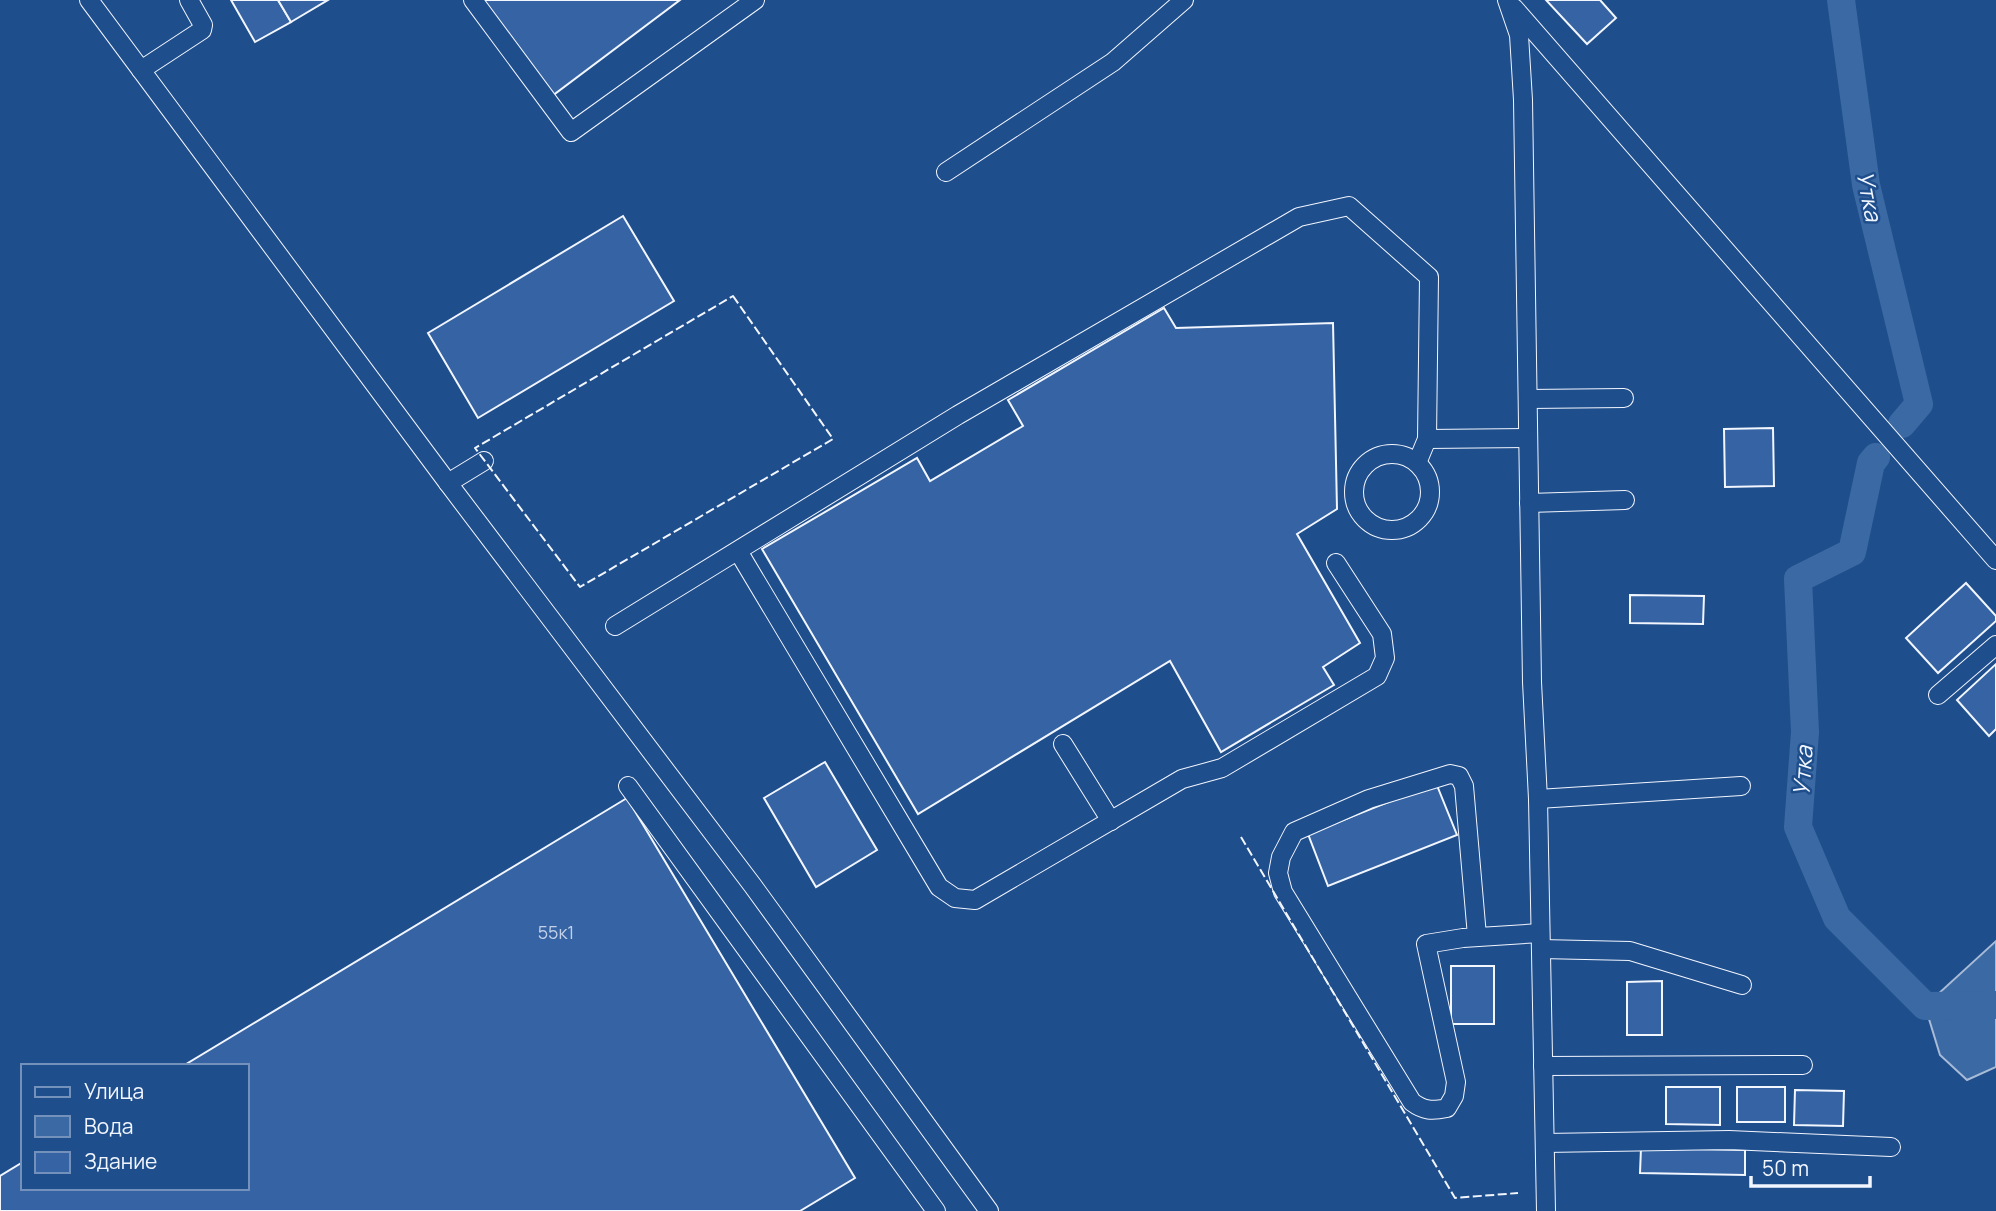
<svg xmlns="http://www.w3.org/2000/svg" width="1996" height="1211" viewBox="0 0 1996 1211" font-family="Manrope,sans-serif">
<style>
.water{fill:#3b69a3;stroke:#a8bbd7;stroke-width:2}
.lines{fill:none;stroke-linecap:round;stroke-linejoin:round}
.river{stroke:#3b69a3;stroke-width:28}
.building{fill:#3563a3;stroke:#f2f6ff;stroke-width:2}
.minor-casing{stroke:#f2f6ff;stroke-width:20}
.minor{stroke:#1f4e8c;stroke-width:18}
.fence{stroke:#f2f6ff;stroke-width:2;stroke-dasharray:9 3.5;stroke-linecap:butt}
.labels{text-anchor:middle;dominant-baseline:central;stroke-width:5;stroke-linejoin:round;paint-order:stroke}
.number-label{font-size:18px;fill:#c3d1e8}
.water-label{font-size:23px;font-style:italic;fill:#f2f6ff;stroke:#1f4e8c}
</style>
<rect width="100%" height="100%" fill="#1f4e8c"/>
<path class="water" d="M 1996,941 L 1996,1067 L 1967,1080 L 1940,1055 L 1925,1006 Z"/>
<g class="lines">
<g class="river">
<path d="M 1841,0 L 1866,185 L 1919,404 L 1902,424"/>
<path d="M 1876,457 L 1871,463 L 1852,552 L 1798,579 L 1805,732 L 1798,827 L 1837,918 L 1925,1006 L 1996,1005"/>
</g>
</g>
<g class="building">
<path d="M 231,0 L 278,0 L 291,22 L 255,42 Z"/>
<path d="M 278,0 L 328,0 L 291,22 Z"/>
<path d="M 480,0 L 680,0 L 552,96 Z"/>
<path d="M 1546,0 L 1600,0 L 1616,18 L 1587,44 Z"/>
<path d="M 623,216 L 674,301 L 478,418 L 428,333 Z"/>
<path d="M 1164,308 L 1176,328 L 1333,323 L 1337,509 L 1297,534 L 1360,643 L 1323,667 L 1334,685 L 1221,752 L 1170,661 L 918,814 L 762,549 L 917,458 L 930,481 L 1023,426 L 1008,400 Z"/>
<path d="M 1773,428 L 1774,486 L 1725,487 L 1724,429 Z"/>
<path d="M 1966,583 L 1996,616 L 1996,621 L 1938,673 L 1906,638 Z"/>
<path d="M 1630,595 L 1704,596 L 1703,624 L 1630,623 Z"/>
<path d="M 1996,664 L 1996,729 L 1989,736 L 1957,700 Z"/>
<path d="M 825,762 L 877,850 L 816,887 L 764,798 Z"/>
<path d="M 1436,783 L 1457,835 L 1328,886 L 1308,834 Z"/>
<path d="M 627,798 L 855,1178 L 800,1211 L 0,1211 L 0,1176 L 23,1162 L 23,1188 L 247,1188 L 247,1066 L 183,1066 Z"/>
<rect x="1451" y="966" width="43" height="58"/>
<path d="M 1662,981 L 1662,1035 L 1627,1035 L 1627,982 Z"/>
<path d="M 1666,1087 L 1720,1087 L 1720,1125 L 1666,1124 Z"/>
<rect x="1737" y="1087" width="48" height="35"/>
<path d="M 1795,1090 L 1844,1091 L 1843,1126 L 1794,1125 Z"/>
<path d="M 1641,1148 L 1745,1150 L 1745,1175 L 1640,1173 Z"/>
</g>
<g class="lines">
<defs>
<g id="minor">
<path d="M 89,0 L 448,483 L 753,886 L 989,1211"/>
<path d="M 473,0 L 571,132 L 755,0"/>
<path d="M 1507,0 L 1519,35 L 1523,100 L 1532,682 L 1538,799 L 1546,1211"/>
<path d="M 1514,8 L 1996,560"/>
<path d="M 141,70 L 202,30 L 203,25 L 189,0"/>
<path d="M 946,172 L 1113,62 L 1184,0"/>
<path d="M 1529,399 L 1624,398"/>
<path d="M 1427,439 L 1528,438"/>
<circle cx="1392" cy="492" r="38"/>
<path d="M 448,483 L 484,461"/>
<path d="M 1529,503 L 1625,500"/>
<path d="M 738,551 L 939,887 L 955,898 L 975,900 L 1182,779 L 1222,768 L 1377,676 L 1385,658 L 1382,634 L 1336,563"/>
<path d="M 615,626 L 958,415 L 1299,217 L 1349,206 L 1429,277 L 1427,439 L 1417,463"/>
<path d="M 1938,695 L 1996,645"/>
<path d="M 1063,744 L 1111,821"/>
<path d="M 628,786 L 936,1211"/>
<path d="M 1538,799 L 1741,786"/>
<path d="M 1477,936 L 1464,786 L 1459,776 L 1450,774 L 1369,799 L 1294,832 L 1281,857 L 1278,873 L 1283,892 L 1412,1102 C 1424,1111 1432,1111 1447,1108 L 1454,1096 L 1456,1082 L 1426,944 L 1463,938 L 1540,933"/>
<path d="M 1541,949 L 1630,951 L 1742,985"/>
<path d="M 1543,1066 L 1803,1065"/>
<path d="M 1545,1143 L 1729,1140 L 1891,1147"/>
</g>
</defs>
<use href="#minor" class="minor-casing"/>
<use href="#minor" class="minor"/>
<g class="fence">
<path d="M 733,296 L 833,439 L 580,587 L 475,448 Z"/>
<path d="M 1241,837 L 1455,1198 L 1518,1193"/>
</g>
</g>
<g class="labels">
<g class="number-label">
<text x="556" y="932">55к1</text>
</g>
<g class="water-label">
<text transform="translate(1870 196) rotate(79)">Утка</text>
<text transform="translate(1802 771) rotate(-86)">Утка</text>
</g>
</g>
<rect x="21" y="1064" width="228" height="126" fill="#1f4e8c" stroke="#7391ba" stroke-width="2"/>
<rect x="35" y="1087" width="35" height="10" fill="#1f4e8c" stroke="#7391ba" stroke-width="2"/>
<text x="84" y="1099" font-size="21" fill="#f2f6ff">Улица</text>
<rect x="35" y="1116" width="35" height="21" fill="#3b69a3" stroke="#7391ba" stroke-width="2"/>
<text x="84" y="1134" font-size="21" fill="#f2f6ff">Вода</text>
<rect x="35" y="1152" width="35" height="21" fill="#3563a3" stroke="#7391ba" stroke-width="2"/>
<text x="84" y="1169" font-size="21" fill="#f2f6ff">Здание</text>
<path d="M1751 1176v10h119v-10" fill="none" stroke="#f2f6ff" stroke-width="3.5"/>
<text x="1762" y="1176" font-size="21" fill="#f2f6ff" stroke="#1f4e8c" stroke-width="5" paint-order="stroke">50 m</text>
</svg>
